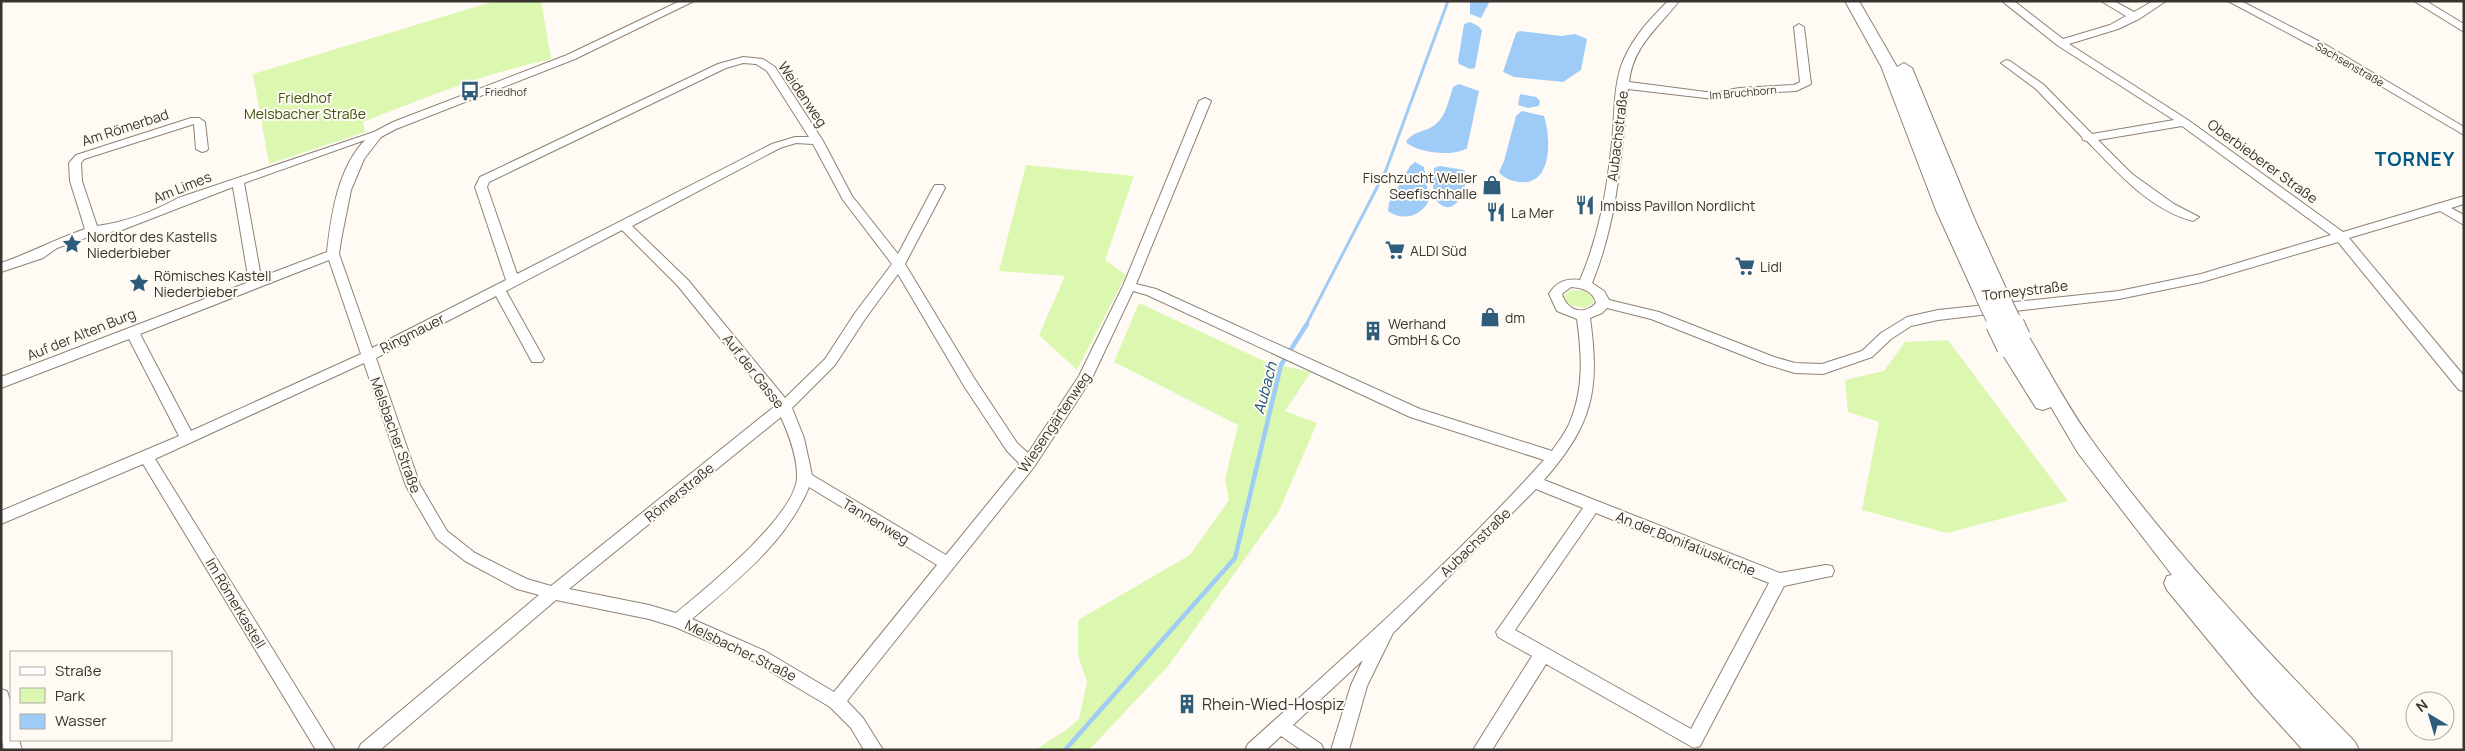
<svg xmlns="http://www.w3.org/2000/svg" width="2465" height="751" viewBox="0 0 2465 751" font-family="Manrope,sans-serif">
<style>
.green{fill:#dbf7b0}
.water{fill:#9eccf7}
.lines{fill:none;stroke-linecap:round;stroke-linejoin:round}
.stream-far1{stroke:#9eccf7;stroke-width:3}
.stream{stroke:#9eccf7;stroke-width:4.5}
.minor-casing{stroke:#8e8275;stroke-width:2}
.highway-casing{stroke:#8e8275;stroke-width:2}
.minor{fill:#fff;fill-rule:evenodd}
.highway{fill:#fff;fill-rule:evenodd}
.highway-bridge-far1-casing{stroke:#8e8275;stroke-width:19;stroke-linecap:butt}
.highway-bridge-casing{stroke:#8e8275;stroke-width:24;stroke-linecap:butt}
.highway-bridge-far1{stroke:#fff;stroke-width:17}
.highway-bridge{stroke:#fff;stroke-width:22}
.labels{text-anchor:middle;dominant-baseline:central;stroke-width:4;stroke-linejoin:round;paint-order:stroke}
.far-street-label{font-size:11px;fill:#39342e;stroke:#fffaf4}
.far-poi-label{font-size:11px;fill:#39342e;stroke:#fffaf4;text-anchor:start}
.street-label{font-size:14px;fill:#39342e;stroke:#fffaf4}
.park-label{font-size:14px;fill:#3f540e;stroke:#fffaf4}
.poi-label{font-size:14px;fill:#39342e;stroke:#fffaf4;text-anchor:start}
.water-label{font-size:15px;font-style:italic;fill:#104c79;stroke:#fffaf4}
.near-poi-label{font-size:16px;fill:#39342e;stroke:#fffaf4;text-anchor:start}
.district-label{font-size:19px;font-weight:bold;letter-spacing:1px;fill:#015a85;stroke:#fffaf4}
</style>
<rect width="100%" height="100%" fill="#fffaf4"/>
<g class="green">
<path d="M 495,1 L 541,1 L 551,59 C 486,73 424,98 363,122 L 365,132 L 269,164 L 253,74 Z"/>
<path d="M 1026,165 L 1134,176 L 1105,260 L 1126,275 L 1077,370 L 1039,335 L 1065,276 L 999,271 Z"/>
<path d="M 1571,290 L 1585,291 L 1592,297 L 1593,303 L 1585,308 L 1568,305 L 1564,296 Z"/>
<path d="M 1139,303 L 1266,362 L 1311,372 L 1285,411 L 1317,423 L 1279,511 L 1169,665 L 1089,750 L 1035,750 L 1066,730 L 1079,719 L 1087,682 L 1078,655 L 1078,620 L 1190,555 L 1229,500 L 1225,480 L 1238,425 L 1114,362 Z"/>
<path d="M 1948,340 L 2068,501 L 1947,533 L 1862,510 L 1879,422 L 1848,412 L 1845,380 L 1884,371 L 1905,342 Z"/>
</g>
<g class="water">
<path d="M 1470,1 L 1490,1 L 1481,18 L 1470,14 Z"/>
<path d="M 1470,22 L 1478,26 L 1482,30 L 1475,68 L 1470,69 L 1459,64 L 1458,61 L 1464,24 Z"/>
<path d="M 1520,31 L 1561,36 L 1575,34 L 1587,39 L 1581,70 L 1563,82 L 1514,77 L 1503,72 L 1516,33 Z"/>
<path d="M 1459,84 L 1479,91 L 1467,148 C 1455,157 1416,153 1406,142 C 1412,131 1427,132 1436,124 C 1446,116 1449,99 1453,87 Z"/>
<path d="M 1520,94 L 1536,97 L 1540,101 L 1539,106 L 1528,108 L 1518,105 Z"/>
<path d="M 1522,111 L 1544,116 C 1551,138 1553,186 1519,182 C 1512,181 1503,178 1499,172 L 1504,161 L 1516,116 Z"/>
<path d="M 1415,162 L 1424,167 L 1429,200 C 1422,216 1403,222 1388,211 L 1389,203 L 1410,166 Z"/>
<path d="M 1440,166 L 1464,170 L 1467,179 C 1464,189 1457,215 1441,205 C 1438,203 1435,199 1434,196 C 1432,187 1434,176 1434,168 Z"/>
</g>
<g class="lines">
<path class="stream-far1" d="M 1306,325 L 1386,170 L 1448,1"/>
<path class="stream" d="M 1065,750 L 1235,558 L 1281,365 L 1307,324"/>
<defs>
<g id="minor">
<path d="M 680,1 L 694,1 L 575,59 L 396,129 L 381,137 L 364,159 L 351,190 L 341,240 L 339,254 L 372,348 L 506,280 L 475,187 L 480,177 L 718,64 L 743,57 L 763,59 L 775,67 L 823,141 L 852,196 L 898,254 L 933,188 L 935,185 L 943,185 L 945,188 L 905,264 L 974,378 L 1017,443 L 1028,453 L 1079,376 L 1123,286 L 1199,101 L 1205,98 L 1211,101 L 1136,284 L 1156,289 L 1420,409 L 1552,451 C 1558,442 1566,432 1570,422 C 1584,388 1582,355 1577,319 L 1557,311 L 1549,294 C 1556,282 1566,278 1580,280 C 1599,236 1607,190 1612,142 C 1615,115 1613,83 1624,59 C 1634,36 1651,18 1668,1 L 1679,1 C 1658,28 1633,46 1629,82 L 1714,93 L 1739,88 L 1794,85 L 1800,82 L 1794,27 L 1799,24 L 1804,27 L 1811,84 L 1796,91 L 1739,94 L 1714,99 L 1628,89 C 1621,156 1618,220 1592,283 L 1604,291 L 1609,300 L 1659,312 L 1774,357 L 1795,363 L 1822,364 L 1862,351 L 1881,333 L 1907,317 L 1938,310 L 2119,291 L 2201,274 L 2331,235 L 2182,126 L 2098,140 L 2132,174 L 2174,204 L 2199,217 L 2193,221 C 2150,210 2117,172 2087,141 L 2083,140 L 2082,137 L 2036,89 L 2001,63 L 2006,60 L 2010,61 L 2044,85 L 2092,134 L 2174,120 L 2057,45 L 2002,1 L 2014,1 L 2063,39 L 2110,25 L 2126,16 L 2101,1 L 2114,1 L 2134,12 L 2153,1 L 2166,1 L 2139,19 L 2118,29 L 2069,44 L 2188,120 L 2343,232 L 2464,196 L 2464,204 L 2451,208 L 2464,215 L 2464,225 L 2440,211 L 2349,238 L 2464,376 L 2464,391 L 2459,390 L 2338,242 L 2202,282 L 2119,299 L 1938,320 L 1911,326 L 1891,339 L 1872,357 L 1823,374 L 1795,373 L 1765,364 L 1651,319 L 1607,308 L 1602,313 L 1590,318 C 1600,390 1593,424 1544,480 L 1780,573 L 1826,565 L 1832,566 L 1834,571 L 1832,576 L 1826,577 L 1784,586 L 1700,746 L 1694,748 L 1546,664 L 1492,750 L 1473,750 L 1532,656 L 1498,637 L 1496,632 L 1583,508 L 1536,489 L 1393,633 L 1367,686 L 1349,750 L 1331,750 L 1351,685 L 1363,660 L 1293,725 L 1321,744 L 1324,750 L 1301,750 L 1281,736 L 1266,750 L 1245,750 L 1248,744 C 1349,653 1452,562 1544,460 L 1410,417 L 1147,295 L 1133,291 L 1092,378 L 1034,467 L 847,701 L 863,718 L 883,750 L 864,750 L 851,728 L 830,707 L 753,661 L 675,627 L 649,619 L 556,600 L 380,750 L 358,750 L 361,744 L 539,595 L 517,589 L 465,561 L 437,539 L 406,486 L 364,363 L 155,459 L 335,750 L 316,750 L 143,464 L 1,524 L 1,511 L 179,436 L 129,339 L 1,388 L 1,377 L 249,282 L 233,187 L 122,230 L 94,235 L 57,248 L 43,258 L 1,272 L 1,263 C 30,253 56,239 85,229 L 70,181 L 69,163 L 76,155 L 191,118 L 199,118 L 205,122 L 208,149 L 206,151 L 202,152 L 196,149 L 194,124 L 84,159 L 81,163 L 82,181 L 97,226 C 125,222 153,212 178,198 L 374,132 L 393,122 L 567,55 ZM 743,63 L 756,64 L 767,71 L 809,137 L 795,137 L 772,144 L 517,274 L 487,187 L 489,182 L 726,68 ZM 365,140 C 338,168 331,215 327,252 L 261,277 L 244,183 ZM 796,143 L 813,144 L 843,200 L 892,264 L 855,313 L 825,359 L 785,398 L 688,280 L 632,226 L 780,148 ZM 622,230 L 678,286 L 775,406 L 551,586 L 527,579 L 475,553 L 447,531 L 420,485 L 376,358 L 496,296 L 532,362 L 542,362 L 544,359 L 506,291 ZM 329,260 L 361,354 L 191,431 L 140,334 ZM 898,274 L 964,386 L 1007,451 L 1020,464 L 946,555 L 812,475 L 804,438 L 792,408 L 835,365 L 865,319 ZM 1571,287 C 1583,288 1593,291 1596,303 C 1584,316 1567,311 1562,294 ZM 781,417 C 789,435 797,456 797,476 C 798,514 705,589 676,613 L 649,605 L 569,589 ZM 809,487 L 937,565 L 834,692 L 765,651 L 692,619 C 736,581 786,543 809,487 ZM 1596,513 L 1769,583 L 1691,729 L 1515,630 Z"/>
<path d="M 2228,1 L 2241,1 L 2328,46 L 2464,127 L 2464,135 L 2320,50 Z"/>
<path d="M 2414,1 L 2426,1 L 2464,24 L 2464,32 Z"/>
<path d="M 1,689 L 7,691 L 11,704 L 11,740 L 19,740 L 22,750 L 4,750 L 1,736 Z"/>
</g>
<g id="highway">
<path d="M 1845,1 L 1859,1 L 1897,67 L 1904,63 L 1912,68 L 1974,218 L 2008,293 L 2006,298 L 1994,298 L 1992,303 L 1985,304 L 1978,303 L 1976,298 L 1936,210 L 1881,66 Z"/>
<path d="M 2019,330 L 2026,332 C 2048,369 2068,408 2093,442 C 2171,549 2263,648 2355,742 L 2359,750 L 2303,750 L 2255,697 L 2167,590 L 2164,583 L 2167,576 L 2172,575 L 2078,453 L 2051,407 L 2043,410 L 2036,408 L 1998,347 L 2001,342 L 2012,341 L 2009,337 L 2012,332 Z"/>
</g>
</defs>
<use href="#minor" class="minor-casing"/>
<use href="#highway" class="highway-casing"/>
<use href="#minor" class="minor"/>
<use href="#highway" class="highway"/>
<defs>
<g id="highway-bridge-far1">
<path d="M 1999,293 L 2014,325"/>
<path d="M 1985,298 L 1998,325"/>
</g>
<g id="highway-bridge">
<path d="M 1997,324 L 2008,347"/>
<path d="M 2013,324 L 2019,337"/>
</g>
</defs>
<use href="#highway-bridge-far1" class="highway-bridge-far1-casing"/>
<use href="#highway-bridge" class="highway-bridge-casing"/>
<use href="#highway-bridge-far1" class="highway-bridge-far1"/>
<use href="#highway-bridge" class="highway-bridge"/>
</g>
<defs>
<symbol id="bus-bare" viewBox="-9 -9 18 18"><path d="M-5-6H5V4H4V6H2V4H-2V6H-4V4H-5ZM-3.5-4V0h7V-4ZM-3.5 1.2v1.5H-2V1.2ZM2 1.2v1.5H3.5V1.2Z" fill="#2d5d7b" stroke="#fffaf4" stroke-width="2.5" paint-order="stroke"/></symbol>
<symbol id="shop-bare" viewBox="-9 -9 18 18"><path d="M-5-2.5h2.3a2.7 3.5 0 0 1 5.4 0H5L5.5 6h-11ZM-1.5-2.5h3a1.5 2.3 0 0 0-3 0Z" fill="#2d5d7b" stroke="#fffaf4" stroke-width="2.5" paint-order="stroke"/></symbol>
<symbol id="restaurant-bare" viewBox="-9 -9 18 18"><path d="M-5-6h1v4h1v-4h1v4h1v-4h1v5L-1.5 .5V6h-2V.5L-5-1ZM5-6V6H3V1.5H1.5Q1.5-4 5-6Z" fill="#2d5d7b" stroke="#fffaf4" stroke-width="2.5" paint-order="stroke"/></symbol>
<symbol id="sight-bare" viewBox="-9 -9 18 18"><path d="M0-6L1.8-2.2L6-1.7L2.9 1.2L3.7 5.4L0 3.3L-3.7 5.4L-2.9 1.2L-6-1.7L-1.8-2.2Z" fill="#2d5d7b" stroke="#fffaf4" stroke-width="2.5" paint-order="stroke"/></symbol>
<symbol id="supermarket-bare" viewBox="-9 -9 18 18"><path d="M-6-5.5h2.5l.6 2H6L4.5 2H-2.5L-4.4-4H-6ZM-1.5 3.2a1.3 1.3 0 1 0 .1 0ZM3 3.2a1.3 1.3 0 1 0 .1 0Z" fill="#2d5d7b" stroke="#fffaf4" stroke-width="2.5" paint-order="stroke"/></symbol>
<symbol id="building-bare" viewBox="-9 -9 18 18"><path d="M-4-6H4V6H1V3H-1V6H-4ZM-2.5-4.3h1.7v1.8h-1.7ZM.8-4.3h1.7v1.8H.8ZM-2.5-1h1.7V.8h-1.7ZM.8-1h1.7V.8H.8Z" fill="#2d5d7b" stroke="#fffaf4" stroke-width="2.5" paint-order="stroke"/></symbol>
</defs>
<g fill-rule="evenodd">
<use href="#bus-bare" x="456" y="77" width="28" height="28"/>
<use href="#shop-bare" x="1478" y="171" width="28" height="28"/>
<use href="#restaurant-bare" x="1571" y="191" width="28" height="28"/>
<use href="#restaurant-bare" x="1482" y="198" width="28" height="28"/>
<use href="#sight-bare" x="58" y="230" width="28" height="28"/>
<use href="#supermarket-bare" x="1381" y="236" width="28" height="28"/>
<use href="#supermarket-bare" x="1731" y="252" width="28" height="28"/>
<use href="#sight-bare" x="125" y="269" width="28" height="28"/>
<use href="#shop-bare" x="1476" y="303" width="28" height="28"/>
<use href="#building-bare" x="1359" y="317" width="28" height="28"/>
<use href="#building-bare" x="1173" y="690" width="28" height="28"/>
</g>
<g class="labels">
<g class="far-street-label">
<text transform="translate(2350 64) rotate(30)">Sachsenstraße</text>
<text transform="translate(1743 92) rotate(-5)">Im Bruchborn</text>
</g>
<g class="far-poi-label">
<text x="485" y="91">Friedhof</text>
</g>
<g class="street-label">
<text transform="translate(803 94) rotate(56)">Weidenweg</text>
<text transform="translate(125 127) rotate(-18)">Am Römerbad</text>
<text transform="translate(1617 136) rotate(-83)">Aubachstraße</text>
<text transform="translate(2263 161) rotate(36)">Oberbieberer Straße</text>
<text transform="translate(182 187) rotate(-22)">Am Limes</text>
<text transform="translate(2025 290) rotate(-7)">Torneystraße</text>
<text transform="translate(412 333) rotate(-27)">Ringmauer</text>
<text transform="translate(81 334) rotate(-22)">Auf der Alten Burg</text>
<text transform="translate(754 371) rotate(52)">Auf der Gasse</text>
<text transform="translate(1054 422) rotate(-56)">Wiesengärtenweg</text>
<text transform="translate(396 435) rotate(70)">Melsbacher Straße</text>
<text transform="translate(679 492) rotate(-39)">Römerstraße</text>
<text transform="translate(876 521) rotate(31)">Tannenweg</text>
<text transform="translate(1475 542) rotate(-44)">Aubachstraße</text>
<text transform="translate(1686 543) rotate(22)">An der Bonifatiuskirche</text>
<text transform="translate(236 603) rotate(59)">Im Römerkastell</text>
<text transform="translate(741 650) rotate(26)">Melsbacher Straße</text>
</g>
<g class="park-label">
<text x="305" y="97">Friedhof<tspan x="305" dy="16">Melsbacher Straße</tspan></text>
</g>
<g class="poi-label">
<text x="1477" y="177" text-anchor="end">Fischzucht Weller<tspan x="1477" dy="16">Seefischhalle</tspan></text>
<text x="1600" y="205">Imbiss Pavillon Nordlicht</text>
<text x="1511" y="212">La Mer</text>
<text x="87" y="236">Nordtor des Kastells<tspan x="87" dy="16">Niederbieber</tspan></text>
<text x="1410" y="250">ALDI Süd</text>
<text x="1760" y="266">Lidl</text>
<text x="154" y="275">Römisches Kastell<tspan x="154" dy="16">Niederbieber</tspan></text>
<text x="1505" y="317">dm</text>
<text x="1388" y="323">Werhand<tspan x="1388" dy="16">GmbH &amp; Co</tspan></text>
</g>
<g class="water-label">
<text transform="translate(1265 388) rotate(-75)">Aubach</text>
</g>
<g class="near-poi-label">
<text x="1202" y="704">Rhein-Wied-Hospiz</text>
</g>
<g class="district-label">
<text x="2415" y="159">TORNEY</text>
</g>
</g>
<rect width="2465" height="751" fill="none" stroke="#39342e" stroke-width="5"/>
<rect x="10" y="651" width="162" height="90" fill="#fffaf4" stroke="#b0aba5"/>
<rect x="20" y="667" width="25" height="8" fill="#ffffff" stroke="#b0aba5"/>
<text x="55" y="676" font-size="15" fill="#39342e">Straße</text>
<rect x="20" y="688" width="25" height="15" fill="#dbf7b0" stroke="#b0aba5"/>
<text x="55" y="701" font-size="15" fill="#39342e">Park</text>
<rect x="20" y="714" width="25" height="15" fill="#9eccf7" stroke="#b0aba5"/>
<text x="55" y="726" font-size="15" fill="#39342e">Wasser</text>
<g transform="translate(2430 716) rotate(322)"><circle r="24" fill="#fffaf4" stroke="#b0aba5"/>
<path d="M0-4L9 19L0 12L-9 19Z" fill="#2d5d7b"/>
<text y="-8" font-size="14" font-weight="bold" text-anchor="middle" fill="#39342e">N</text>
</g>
</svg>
